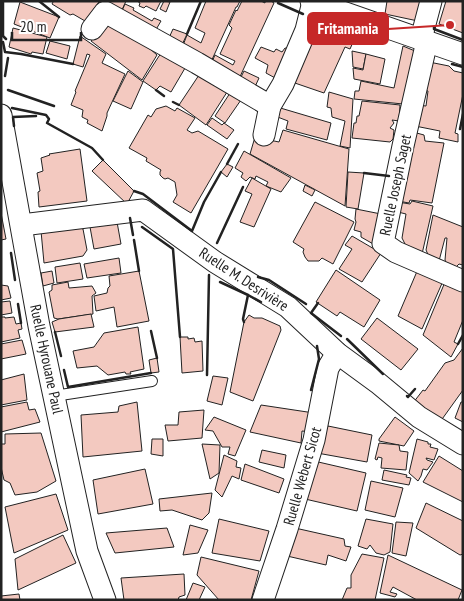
<svg xmlns="http://www.w3.org/2000/svg" width="464" height="601" viewBox="0 0 464 601" font-family="'PT Sans Narrow',sans-serif">
<style>
.building{fill:#f3c9c0;stroke:#222}
.lines{fill:none;stroke-linecap:round;stroke-linejoin:round}
.service-casing{stroke:#222;stroke-width:12}
.minor-casing{stroke:#222;stroke-width:23}
.service{stroke:#fff;stroke-width:10}
.minor{stroke:#fff;stroke-width:21}
.wall{stroke:#222;stroke-width:2.5}
.labels{text-anchor:middle;dominant-baseline:central;stroke-width:4;stroke-linejoin:round;paint-order:stroke}
.street-label{font-size:15px;fill:#222;stroke:#fff}
.leader{fill:none;stroke:#c62828;stroke-width:2}
.callout-dot{fill:#c62828;stroke:#fff;stroke-width:2}
.callout{fill:#c62828;stroke:#c62828;stroke-width:2}
.callout-label{font-size:16px;text-anchor:middle;font-weight:bold;fill:#fff}
</style>
<rect width="100%" height="100%" fill="#fff"/>
<g class="building">
<path d="M 52,1 L 97,1 L 99,2 L 85,21 L 73,14 L 70,15 L 52,4 L 53,2 Z"/>
<path d="M 99,1 L 126,1 L 121,12 Z"/>
<path d="M 137,1 L 161,1 L 156,11 L 146,6 L 144,8 L 139,6 L 140,3 Z"/>
<path d="M 164,1 L 170,2 L 166,12 L 160,9 Z"/>
<path d="M 206,1 L 240,1 L 237,7 L 236,7 L 210,64 L 182,48 L 187,35 L 201,43 L 205,33 L 195,28 Z"/>
<path d="M 242,1 L 261,1 L 265,3 L 265,1 L 271,1 L 274,3 L 238,81 L 211,64 L 215,55 L 233,65 L 235,61 L 220,54 L 232,28 L 229,25 L 236,10 L 237,11 Z"/>
<path d="M 387,1 L 422,1 L 418,21 L 385,14 Z"/>
<path d="M 446,1 L 463,1 L 463,33 L 439,24 Z"/>
<path d="M 20,2 L 59,17 L 50,38 L 14,24 Z"/>
<path d="M 125,4 L 134,8 L 133,10 L 152,21 L 154,18 L 161,21 L 154,33 L 121,13 Z"/>
<path d="M 109,19 L 141,41 L 157,55 L 142,80 L 91,41 Z"/>
<path d="M 328,19 L 363,28 L 360,40 L 354,40 L 350,49 L 345,47 L 324,93 L 289,81 L 319,22 Z"/>
<path d="M 13,28 L 47,37 L 43,54 L 32,52 L 31,54 L 9,47 Z"/>
<path d="M 173,29 L 187,34 L 181,47 L 168,40 Z"/>
<path d="M 80,36 L 106,54 L 102,63 L 125,74 L 107,113 L 107,116 L 102,131 L 87,123 L 88,120 L 82,117 L 83,110 L 71,105 L 76,92 L 75,91 L 90,55 L 87,54 L 83,67 L 73,64 Z"/>
<path d="M 50,41 L 70,46 L 67,59 L 46,53 Z"/>
<path d="M 403,46 L 415,51 L 403,104 L 354,99 L 355,91 L 359,91 L 361,81 L 394,88 Z"/>
<path d="M 261,47 L 274,52 L 276,49 L 282,52 L 285,48 L 291,49 L 277,79 L 266,73 L 268,65 L 255,58 Z"/>
<path d="M 352,51 L 366,54 L 363,69 L 353,67 Z"/>
<path d="M 163,52 L 188,63 L 171,92 L 160,86 L 156,90 L 143,81 L 159,56 Z"/>
<path d="M 366,54 L 385,59 L 380,84 L 354,79 L 353,68 L 363,70 Z"/>
<path d="M 429,62 L 449,66 L 454,71 L 463,73 L 463,94 L 455,133 L 458,134 L 458,142 L 439,138 L 440,131 L 415,126 L 418,105 L 426,106 L 428,91 L 422,89 Z"/>
<path d="M 128,71 L 143,82 L 131,109 L 113,101 Z"/>
<path d="M 244,71 L 259,78 L 254,89 L 239,81 Z"/>
<path d="M 199,75 L 229,89 L 206,125 L 179,105 Z"/>
<path d="M 232,90 L 243,97 L 225,123 L 215,116 Z"/>
<path d="M 329,92 L 353,99 L 350,148 L 340,146 L 345,121 L 332,117 L 331,108 L 327,107 Z"/>
<path d="M 362,101 L 400,105 L 399,121 L 392,120 L 394,123 L 390,128 L 394,130 L 393,139 L 390,142 L 352,138 L 354,123 L 356,123 L 357,116 L 359,116 Z"/>
<path d="M 166,106 L 175,111 L 177,108 L 195,118 L 187,130 L 192,133 L 198,131 L 228,149 L 191,213 L 173,202 L 177,195 L 175,182 L 168,178 L 165,179 L 163,178 L 160,175 L 160,172 L 161,170 L 146,161 L 147,158 L 129,148 L 148,115 L 151,117 L 156,109 Z"/>
<path d="M 277,107 L 331,123 L 327,140 L 286,129 L 288,121 L 275,116 Z"/>
<path d="M 212,118 L 222,125 L 224,123 L 234,130 L 227,139 L 207,125 Z"/>
<path d="M 283,130 L 349,149 L 345,206 L 250,154 L 255,137 L 279,142 Z"/>
<path d="M 413,132 L 424,135 L 425,141 L 444,143 L 432,203 L 410,200 L 409,203 L 398,201 Z"/>
<path d="M 80,149 L 87,201 L 39,207 L 38,192 L 40,191 L 37,173 L 43,171 L 41,158 L 50,155 L 49,154 Z"/>
<path d="M 244,151 L 291,178 L 281,192 L 266,186 L 268,182 L 256,176 L 255,179 L 250,177 L 246,181 L 241,177 L 243,173 L 235,168 Z"/>
<path d="M 103,160 L 134,191 L 127,204 L 92,171 Z"/>
<path d="M 227,164 L 233,167 L 227,177 L 221,172 Z"/>
<path d="M 348,172 L 364,173 L 358,209 L 346,207 Z"/>
<path d="M 252,178 L 271,189 L 254,227 L 240,222 L 252,194 L 245,191 Z"/>
<path d="M 305,185 L 315,190 L 312,196 L 303,191 Z"/>
<path d="M 412,201 L 433,206 L 422,254 L 407,248 L 402,238 L 406,214 L 398,212 L 398,202 L 410,204 Z"/>
<path d="M 315,202 L 354,222 L 333,264 L 322,258 L 319,261 L 308,261 L 305,257 L 303,252 L 304,249 L 293,242 Z"/>
<path d="M 356,209 L 381,214 L 375,245 L 361,237 L 361,232 L 354,230 L 356,222 L 355,219 Z"/>
<path d="M 1,213 L 6,239 L 1,240 Z"/>
<path d="M 433,215 L 463,227 L 463,265 L 459,264 L 456,267 L 447,265 L 445,260 L 447,238 L 445,238 L 439,261 L 430,259 L 426,250 Z"/>
<path d="M 117,222 L 121,244 L 94,249 L 90,227 Z"/>
<path d="M 74,225 L 83,229 L 87,250 L 83,256 L 44,263 L 41,231 Z"/>
<path d="M 352,236 L 381,253 L 362,282 L 339,269 L 352,249 L 345,245 Z"/>
<path d="M 119,258 L 121,273 L 87,278 L 84,264 Z"/>
<path d="M 80,263 L 83,279 L 57,283 L 55,267 Z"/>
<path d="M 418,269 L 443,281 L 422,329 L 398,316 Z"/>
<path d="M 336,270 L 380,300 L 364,327 L 340,312 L 337,316 L 316,302 Z"/>
<path d="M 52,271 L 54,283 L 43,286 L 41,273 Z"/>
<path d="M 139,271 L 149,321 L 117,327 L 114,307 L 96,311 L 94,296 L 107,293 L 108,288 L 110,286 L 109,276 Z"/>
<path d="M 68,282 L 69,288 L 92,286 L 96,293 L 92,296 L 93,314 L 58,319 L 54,318 L 49,292 L 52,290 L 52,285 Z"/>
<path d="M 445,282 L 463,289 L 463,320 L 454,342 L 458,344 L 451,357 L 423,335 Z"/>
<path d="M 1,285 L 8,286 L 11,298 L 1,300 Z"/>
<path d="M 10,301 L 12,313 L 1,315 L 1,302 Z"/>
<path d="M 91,314 L 94,327 L 55,332 L 52,322 L 59,319 Z"/>
<path d="M 249,315 L 254,318 L 262,318 L 280,326 L 281,330 L 253,401 L 230,392 L 244,322 Z"/>
<path d="M 1,317 L 5,317 L 5,318 L 14,317 L 16,324 L 21,323 L 22,329 L 18,330 L 20,338 L 1,342 Z"/>
<path d="M 377,318 L 418,349 L 401,370 L 361,339 Z"/>
<path d="M 138,327 L 144,369 L 130,372 L 131,374 L 126,374 L 125,372 L 108,375 L 97,366 L 77,368 L 73,351 L 94,347 L 104,333 Z"/>
<path d="M 180,337 L 188,337 L 188,339 L 194,338 L 195,342 L 202,341 L 203,371 L 182,373 Z"/>
<path d="M 22,340 L 26,354 L 1,359 L 1,344 Z"/>
<path d="M 463,348 L 463,390 L 440,422 L 413,403 L 423,390 L 425,391 L 445,363 L 454,360 Z"/>
<path d="M 157,358 L 159,372 L 151,373 L 149,360 Z"/>
<path d="M 24,374 L 27,400 L 1,405 L 1,380 Z"/>
<path d="M 213,376 L 228,378 L 222,405 L 207,401 Z"/>
<path d="M 27,402 L 29,410 L 35,409 L 40,422 L 1,432 L 1,407 Z"/>
<path d="M 137,402 L 142,451 L 83,457 L 81,415 L 118,412 L 119,406 Z"/>
<path d="M 461,402 L 463,402 L 463,422 L 455,418 Z"/>
<path d="M 261,405 L 314,413 L 311,432 L 302,431 L 301,443 L 250,432 Z"/>
<path d="M 204,410 L 202,438 L 168,441 L 165,425 L 178,425 L 179,412 Z"/>
<path d="M 214,417 L 246,430 L 235,456 L 228,454 L 230,447 L 222,447 L 213,431 L 205,430 Z"/>
<path d="M 395,417 L 414,431 L 404,446 L 379,441 L 379,439 Z"/>
<path d="M 328,426 L 372,435 L 367,462 L 317,453 Z"/>
<path d="M 41,433 L 56,481 L 37,492 L 15,495 L 10,483 L 4,480 L 1,467 L 1,444 L 5,444 L 5,434 Z"/>
<path d="M 152,439 L 163,439 L 163,456 L 151,454 Z"/>
<path d="M 417,439 L 428,442 L 428,444 L 431,444 L 430,447 L 438,449 L 434,460 L 426,458 L 427,460 L 433,462 L 427,470 L 423,469 L 421,476 L 418,481 L 409,473 Z"/>
<path d="M 379,443 L 399,445 L 400,451 L 408,452 L 406,470 L 381,468 L 382,458 L 378,457 L 377,460 L 375,459 Z"/>
<path d="M 202,444 L 220,445 L 219,473 L 210,479 Z"/>
<path d="M 262,450 L 286,455 L 284,468 L 259,462 Z"/>
<path d="M 224,455 L 237,461 L 236,467 L 241,468 L 239,479 L 232,476 L 222,497 L 215,490 Z"/>
<path d="M 439,456 L 463,471 L 463,502 L 423,482 Z"/>
<path d="M 314,461 L 366,473 L 357,511 L 305,499 Z"/>
<path d="M 245,464 L 284,479 L 279,493 L 241,480 Z"/>
<path d="M 145,469 L 153,504 L 98,514 L 93,480 Z"/>
<path d="M 384,470 L 407,475 L 406,477 L 411,478 L 409,485 L 382,480 Z"/>
<path d="M 371,481 L 403,488 L 395,517 L 365,510 Z"/>
<path d="M 212,493 L 209,513 L 202,520 L 172,510 L 160,511 L 159,499 Z"/>
<path d="M 56,494 L 68,530 L 14,553 L 5,507 Z"/>
<path d="M 426,503 L 463,521 L 463,554 L 460,555 L 416,528 Z"/>
<path d="M 219,519 L 269,531 L 260,561 L 212,553 Z"/>
<path d="M 366,519 L 393,524 L 390,552 L 384,555 L 376,553 L 370,545 L 367,549 L 358,546 Z"/>
<path d="M 396,522 L 413,523 L 406,556 L 392,553 Z"/>
<path d="M 190,525 L 208,530 L 198,553 L 183,555 Z"/>
<path d="M 167,528 L 174,547 L 115,553 L 106,533 Z"/>
<path d="M 295,528 L 344,539 L 345,546 L 351,547 L 346,561 L 328,555 L 326,565 L 287,556 Z"/>
<path d="M 63,535 L 76,563 L 18,590 L 15,559 Z"/>
<path d="M 362,554 L 384,558 L 375,600 L 342,600 L 347,588 L 351,588 L 351,575 Z"/>
<path d="M 388,555 L 462,590 L 458,600 L 417,600 L 393,587 L 390,592 L 397,594 L 395,597 L 380,593 Z"/>
<path d="M 201,557 L 259,571 L 251,600 L 219,600 L 197,575 Z"/>
<path d="M 184,574 L 185,595 L 179,597 L 178,600 L 124,600 L 121,578 Z"/>
<path d="M 193,583 L 205,587 L 199,600 L 186,600 Z"/>
<path d="M 19,594 L 20,600 L 1,600 L 1,596 Z"/>
</g>
<g class="lines">
<defs>
<path id="service" d="M 54,396 L 152,381"/>
<g id="minor">
<path d="M 311,1 L 463,54"/>
<path d="M 92,29 L 105,12 L 197,63 L 270,106 L 283,84 L 306,30 L 313,2"/>
<path d="M 421,39 L 431,1"/>
<path d="M 427,41 L 403,146 L 383,243 L 396,252 L 463,281"/>
<path d="M 1,115 L 39,326 L 87,551 L 105,600"/>
<path d="M 264,135 L 270,106"/>
<path d="M 22,225 L 143,210 L 215,262 L 288,307 L 337,353 L 378,383 L 419,417 L 463,444"/>
<path d="M 263,600 L 287,529 L 314,440 L 328,368 L 337,353"/>
</g>
</defs>
<use href="#service" class="service-casing"/>
<use href="#minor" class="minor-casing"/>
<use href="#service" class="service"/>
<use href="#minor" class="minor"/>
<g class="wall">
<path d="M 3,1 L 3,36 L 6,39"/>
<path d="M 39,1 L 59,17"/>
<path d="M 278,3 L 303,14"/>
<path d="M 434,27 L 434,29 L 463,40"/>
<path d="M 187,34 L 201,1"/>
<path d="M 3,42 L 5,52 L 21,54 L 73,64"/>
<path d="M 452,64 L 463,67"/>
<path d="M 5,76 L 8,58"/>
<path d="M 8,90 L 54,106"/>
<path d="M 156,90 L 164,96"/>
<path d="M 173,102 L 179,105"/>
<path d="M 12,108 L 46,115 L 49,119 L 47,123 L 92,148 L 103,160"/>
<path d="M 14,126 L 13,117 L 36,116"/>
<path d="M 460,129 L 463,114"/>
<path d="M 227,164 L 238,144"/>
<path d="M 364,173 L 389,176"/>
<path d="M 134,191 L 143,194 L 192,231 L 204,202 L 221,172"/>
<path d="M 130,218 L 133,235"/>
<path d="M 142,227 L 173,249 L 180,337"/>
<path d="M 134,240 L 139,271"/>
<path d="M 217,243 L 243,187"/>
<path d="M 11,253 L 15,280"/>
<path d="M 258,277 L 269,280 L 306,304"/>
<path d="M 220,282 L 248,295 L 243,319 L 244,322"/>
<path d="M 248,295 L 261,302"/>
<path d="M 318,303 L 311,313 L 341,336"/>
<path d="M 18,304 L 21,323"/>
<path d="M 151,331 L 157,358"/>
<path d="M 55,332 L 61,356"/>
<path d="M 347,339 L 383,374"/>
<path d="M 458,344 L 463,335"/>
<path d="M 64,370 L 68,387 L 151,373"/>
<path d="M 207,375 L 209,275"/>
<path d="M 311,390 L 319,359 L 317,346"/>
<path d="M 407,396 L 408,397 L 415,389"/>
</g>
</g>
<g class="labels">
<g class="street-label">
<text transform="translate(395 185) rotate(-78)">Ruelle Joseph Saget</text>
<text transform="translate(244 279) rotate(33)">Ruelle M. Desrivière</text>
<text transform="translate(47 359) rotate(78)">Ruelle Hyrouane Paul</text>
<text transform="translate(302 476) rotate(-74)">Ruelle Webert Sicot</text>
</g>
</g>
<path class="leader" d="M450 25L388 29"/>
<circle class="callout-dot" cx="450" cy="25" r="5"/>
<rect class="callout" x="308" y="13" width="80" height="31" rx="5"/>
<g class="callout-label">
<text x="348" y="34">Fritamania</text>
</g>
<rect width="464" height="601" fill="none" stroke="#222222" stroke-width="5"/>
<path d="M12 32v8h69v-8" fill="none" stroke="#222222" stroke-width="2.5"/>
<text x="20" y="32" font-size="15" fill="#222222" stroke="#ffffff" stroke-width="4" paint-order="stroke">20 m</text>
</svg>
